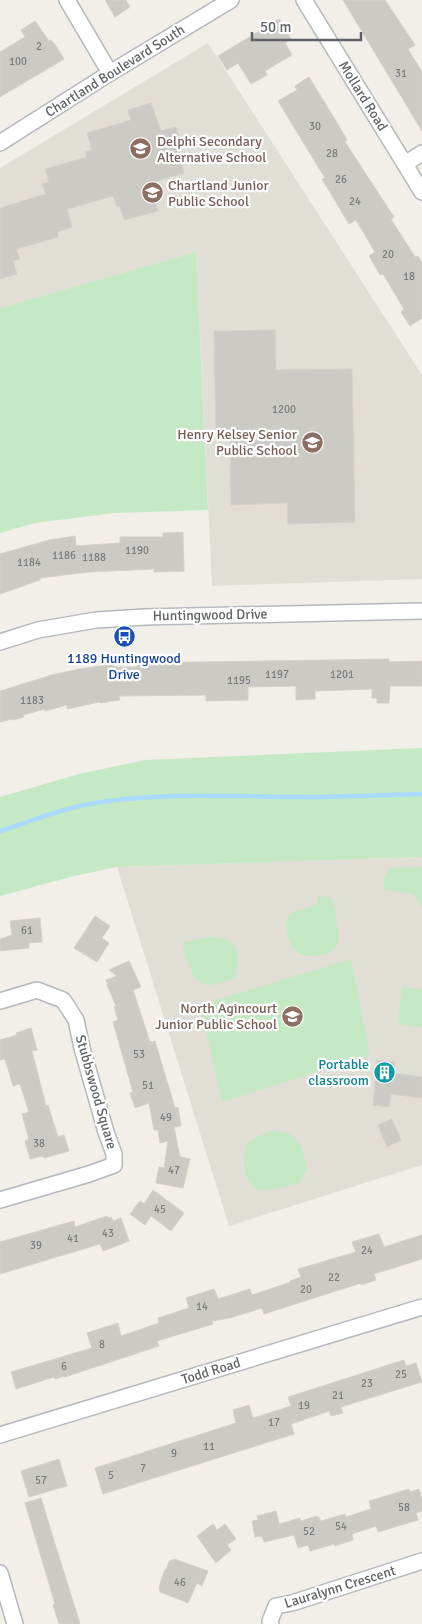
<svg xmlns="http://www.w3.org/2000/svg" width="422" height="1624" viewBox="0 0 422 1624" font-family="Signika,sans-serif">
<style>
.education{fill:#e1ded6}
.green{fill:#c5e8c5}
.lines{fill:none;stroke-linecap:round;stroke-linejoin:round}
.stream{stroke:#aadaff;stroke-width:4.5}
.building{fill:#cccac5;stroke:#d6d1c6}
.minor-casing{stroke:#b5b8bc;stroke-width:18}
.minor{stroke:#fff;stroke-width:15}
.labels{text-anchor:middle;dominant-baseline:central;stroke-width:4.5;stroke-linejoin:round;paint-order:stroke}
.number-label{font-size:11px;fill:#7a7d7f}
.street-label{font-size:14px;fill:#5f6368;stroke:#fff}
.education-label{font-size:14px;fill:#785e54;stroke:#fff;text-anchor:start}
.transit-label{font-size:14px;fill:#164399;stroke:#fff}
.culture-label{font-size:14px;fill:#0d838f;stroke:#fff;text-anchor:end}
</style>
<rect width="100%" height="100%" fill="#f1efe8"/>
<g class="education">
<path d="M 208,43 L 422,375 L 422,579 L 212,586 L 196,252 L 0,308 L 0,168 Z"/>
<path d="M 422,857 L 422,1165 L 229,1226 L 117,867 Z"/>
</g>
<g class="green">
<path d="M 196,252 L 208,510 L 114,513 L 35,523 L 0,533 L 0,308 Z"/>
<path d="M 422,748 L 422,857 L 117,867 L 74,876 L 0,896 L 0,797 L 79,774 L 145,760 Z"/>
<path d="M 422,867 L 422,907 L 413,894 L 385,890 L 383,879 L 389,868 Z"/>
<path d="M 325,896 L 332,899 L 337,914 L 335,915 C 337,924 342,937 336,945 C 333,951 326,955 320,955 C 302,958 294,954 288,937 C 285,926 285,925 289,914 L 317,904 L 318,897 Z"/>
<path d="M 207,937 C 236,936 244,952 234,978 C 196,995 194,979 182,946 L 185,942 Z"/>
<path d="M 351,959 L 370,1055 L 222,1102 L 200,1005 Z"/>
<path d="M 402,987 L 422,989 L 422,1027 L 398,1025 Z"/>
<path d="M 269,1131 C 299,1131 302,1143 307,1170 L 299,1183 L 280,1188 L 259,1191 C 242,1179 241,1161 248,1142 Z"/>
</g>
<g class="lines">
<path class="stream" d="M 0,831 C 28,822 55,811 84,805 C 153,791 233,797 304,797 C 343,797 383,795 422,794"/>
</g>
<g class="building">
<path d="M 105,0 L 126,0 L 130,7 L 115,17 Z"/>
<path d="M 343,0 L 385,0 L 415,45 L 408,49 L 422,72 L 422,131 Z"/>
<path d="M 279,19 L 291,39 L 285,43 L 292,55 L 265,71 L 267,75 L 251,84 L 238,63 L 227,70 L 218,56 Z"/>
<path d="M 35,21 L 49,41 L 51,40 L 54,43 L 64,59 L 0,97 L 0,52 L 25,37 L 21,30 Z"/>
<path d="M 309,77 L 339,126 L 347,140 L 345,142 L 394,217 L 391,219 L 415,257 L 418,256 L 422,263 L 422,318 L 410,326 L 401,312 L 404,309 L 383,274 L 380,275 L 369,256 L 375,252 L 356,220 L 349,224 L 322,179 L 325,178 L 278,101 L 297,90 L 295,86 Z"/>
<path d="M 151,103 L 161,131 L 176,127 L 182,145 L 176,147 L 184,173 L 150,183 L 158,211 L 124,220 L 120,206 L 117,207 L 113,196 L 67,209 L 72,227 L 57,232 L 59,237 L 16,249 L 20,259 L 13,261 L 17,274 L 0,279 L 0,208 L 46,194 L 42,184 L 49,182 L 45,169 L 87,157 L 85,152 L 92,150 L 87,133 L 131,120 L 128,110 Z"/>
<path d="M 275,330 L 276,370 L 352,369 L 355,522 L 288,524 L 287,503 L 231,505 L 230,438 L 216,439 L 214,331 Z"/>
<path d="M 183,532 L 184,571 L 154,572 L 154,569 L 89,572 L 40,578 L 40,580 L 0,594 L 0,554 L 49,540 L 75,536 L 76,546 L 120,543 L 120,537 L 163,537 L 163,533 Z"/>
<path d="M 389,659 L 389,662 L 422,661 L 422,686 L 390,686 L 389,703 L 377,703 L 377,698 L 372,698 L 372,689 L 315,691 L 315,699 L 296,700 L 296,686 L 248,687 L 248,700 L 206,701 L 206,695 L 119,696 L 120,700 L 100,703 L 99,702 L 67,709 L 67,705 L 45,711 L 45,709 L 23,715 L 24,717 L 13,720 L 12,719 L 0,722 L 0,691 L 52,675 L 79,669 L 114,664 L 114,667 L 137,667 L 137,663 Z"/>
<path d="M 95,916 L 110,926 L 102,938 L 109,943 L 97,962 L 74,948 Z"/>
<path d="M 40,918 L 42,942 L 29,943 L 29,948 L 0,951 L 0,939 L 12,935 L 10,921 Z"/>
<path d="M 129,961 L 141,987 L 133,990 L 150,1042 L 155,1041 L 175,1108 L 178,1107 L 181,1126 L 174,1127 L 180,1157 L 190,1159 L 183,1188 L 156,1183 L 159,1167 L 164,1168 L 168,1141 L 160,1143 L 158,1130 L 154,1130 L 149,1103 L 135,1108 L 130,1093 L 133,1092 L 113,1022 L 118,1020 L 114,1007 L 116,1006 L 107,985 L 108,985 L 106,980 L 117,976 L 109,970 Z"/>
<path d="M 31,1028 L 37,1050 L 32,1051 L 46,1106 L 48,1105 L 58,1137 L 64,1135 L 69,1151 L 44,1158 L 43,1156 L 30,1159 L 25,1141 L 29,1139 L 22,1114 L 29,1112 L 20,1084 L 13,1086 L 5,1059 L 0,1060 L 0,1040 L 17,1035 L 16,1033 Z"/>
<path d="M 377,1060 L 395,1062 L 394,1073 L 422,1077 L 422,1098 L 391,1094 L 389,1107 L 373,1105 Z"/>
<path d="M 392,1119 L 401,1140 L 387,1147 L 378,1125 Z"/>
<path d="M 153,1190 L 184,1213 L 171,1231 L 151,1216 L 145,1225 L 130,1214 L 140,1201 L 144,1204 Z"/>
<path d="M 107,1216 L 108,1218 L 111,1217 L 113,1221 L 121,1218 L 129,1241 L 103,1251 L 100,1244 L 0,1274 L 0,1242 L 74,1221 L 75,1227 Z"/>
<path d="M 379,1234 L 384,1247 L 422,1235 L 422,1259 L 374,1274 L 376,1280 L 361,1285 L 361,1283 L 264,1314 L 262,1308 L 230,1318 L 212,1321 L 213,1324 L 157,1341 L 159,1346 L 65,1377 L 65,1376 L 55,1379 L 54,1377 L 16,1389 L 11,1372 L 92,1348 L 87,1333 L 118,1323 L 121,1336 L 159,1323 L 158,1318 L 189,1308 L 186,1298 L 214,1289 L 218,1299 L 250,1289 L 252,1295 L 291,1282 L 290,1281 L 301,1277 L 298,1269 L 356,1252 L 352,1242 Z"/>
<path d="M 404,1360 L 406,1366 L 416,1363 L 422,1382 L 341,1407 L 343,1413 L 331,1416 L 329,1411 L 291,1424 L 294,1434 L 103,1494 L 95,1468 L 236,1423 L 233,1410 L 249,1405 L 253,1418 L 291,1406 L 288,1397 Z"/>
<path d="M 59,1459 L 67,1486 L 29,1497 L 21,1471 Z"/>
<path d="M 409,1489 L 410,1492 L 419,1489 L 422,1499 L 422,1511 L 416,1513 L 418,1520 L 378,1532 L 376,1526 L 352,1534 L 353,1540 L 335,1546 L 334,1544 L 310,1551 L 308,1545 L 298,1548 L 294,1535 L 264,1542 L 262,1536 L 255,1537 L 252,1521 L 258,1520 L 257,1516 L 276,1511 L 279,1524 L 300,1518 L 301,1521 L 317,1516 L 317,1518 L 319,1517 L 321,1521 L 345,1514 L 346,1517 L 371,1509 L 369,1501 Z"/>
<path d="M 41,1498 L 52,1534 L 80,1624 L 59,1624 L 53,1605 L 55,1604 L 25,1503 Z"/>
<path d="M 213,1524 L 217,1530 L 225,1524 L 236,1539 L 227,1545 L 231,1550 L 216,1563 L 197,1536 Z"/>
<path d="M 174,1559 L 208,1571 L 202,1586 L 197,1583 L 188,1603 L 160,1592 L 159,1587 L 165,1569 L 167,1569 L 169,1561 Z"/>
</g>
<g class="lines">
<defs>
<g id="minor">
<path d="M 67,0 L 110,73"/>
<path d="M 304,0 L 422,192"/>
<path d="M 0,143 L 110,73 L 231,0"/>
<path d="M 405,164 L 422,153"/>
<path d="M 0,642 L 38,630 L 96,620 L 145,617 L 422,611"/>
<path d="M 0,1001 L 37,990 L 63,1000 L 69,1009 L 76,1020 L 82,1048 L 106,1132 L 114,1154 L 114,1165 L 89,1174 L 0,1200"/>
<path d="M 0,1435 L 422,1307"/>
<path d="M 0,1573 L 15,1624"/>
<path d="M 271,1624 L 270,1621 L 276,1606 L 292,1603 L 422,1561"/>
</g>
</defs>
<use href="#minor" class="minor-casing"/>
<use href="#minor" class="minor"/>
</g>
<defs>
<symbol id="school-disc" viewBox="-11 -11 22 22"><circle r="9.5" fill="#8d6e63" stroke="#fff"/><path d="M0-5L7-2L0 1L-7-2ZM-4 1L0 2.5L4 1V4Q0 6-4 4Z" fill="#fff"/></symbol>
<symbol id="bus-disc" viewBox="-11 -11 22 22"><circle r="9.5" fill="#1a4fb4" stroke="#fff"/><path d="M-5-6H5V4H4V6H2V4H-2V6H-4V4H-5ZM-3.5-4V0h7V-4ZM-3.5 1.2v1.5H-2V1.2ZM2 1.2v1.5H3.5V1.2Z" fill="#fff"/></symbol>
<symbol id="building-disc" viewBox="-11 -11 22 22"><circle r="9.5" fill="#0f9aa8" stroke="#fff"/><path d="M-4-6H4V6H1V3H-1V6H-4ZM-2.5-4.3h1.7v1.8h-1.7ZM.8-4.3h1.7v1.8H.8ZM-2.5-1h1.7V.8h-1.7ZM.8-1h1.7V.8H.8Z" fill="#fff"/></symbol>
</defs>
<g fill-rule="evenodd">
<use href="#school-disc" x="128" y="136" width="25" height="25"/>
<use href="#school-disc" x="140" y="180" width="25" height="25"/>
<use href="#school-disc" x="300" y="430" width="25" height="25"/>
<use href="#bus-disc" x="112" y="624" width="25" height="25"/>
<use href="#school-disc" x="280" y="1004" width="25" height="25"/>
<use href="#building-disc" x="372" y="1060" width="25" height="25"/>
</g>
<g class="labels">
<g class="number-label">
<text x="39" y="46">2</text>
<text x="18" y="61">100</text>
<text x="401" y="73">31</text>
<text x="315" y="126">30</text>
<text x="332" y="153">28</text>
<text x="341" y="179">26</text>
<text x="355" y="201">24</text>
<text x="388" y="254">20</text>
<text x="409" y="276">18</text>
<text x="284" y="409">1200</text>
<text x="137" y="550">1190</text>
<text x="64" y="555">1186</text>
<text x="94" y="557">1188</text>
<text x="29" y="562">1184</text>
<text x="277" y="674">1197</text>
<text x="342" y="674">1201</text>
<text x="239" y="680">1195</text>
<text x="32" y="700">1183</text>
<text x="27" y="930">61</text>
<text x="139" y="1054">53</text>
<text x="148" y="1085">51</text>
<text x="166" y="1117">49</text>
<text x="39" y="1143">38</text>
<text x="174" y="1170">47</text>
<text x="160" y="1209">45</text>
<text x="108" y="1233">43</text>
<text x="73" y="1238">41</text>
<text x="36" y="1245">39</text>
<text x="367" y="1250">24</text>
<text x="334" y="1277">22</text>
<text x="306" y="1289">20</text>
<text x="202" y="1306">14</text>
<text x="102" y="1344">8</text>
<text x="64" y="1366">6</text>
<text x="401" y="1374">25</text>
<text x="367" y="1383">23</text>
<text x="338" y="1395">21</text>
<text x="304" y="1405">19</text>
<text x="274" y="1422">17</text>
<text x="209" y="1446">11</text>
<text x="174" y="1453">9</text>
<text x="143" y="1468">7</text>
<text x="111" y="1475">5</text>
<text x="41" y="1480">57</text>
<text x="404" y="1507">58</text>
<text x="341" y="1526">54</text>
<text x="309" y="1531">52</text>
<text x="180" y="1582">46</text>
</g>
<g class="street-label">
<text transform="translate(115 71) rotate(-32)">Chartland Boulevard South</text>
<text transform="translate(363 96) rotate(58)">Mollard Road</text>
<text transform="translate(210 615) rotate(-1)">Huntingwood Drive</text>
<text transform="translate(96 1092) rotate(74)">Stubbswood Square</text>
<text transform="translate(211 1371) rotate(-17)">Todd Road</text>
<text transform="translate(340 1587) rotate(-17)">Lauralynn Crescent</text>
</g>
<g class="education-label">
<text x="157" y="141">Delphi Secondary<tspan x="157" dy="16">Alternative School</tspan></text>
<text x="168" y="185">Chartland Junior<tspan x="168" dy="16">Public School</tspan></text>
<text x="297" y="434" text-anchor="end">Henry Kelsey Senior<tspan x="297" dy="16">Public School</tspan></text>
<text x="277" y="1008" text-anchor="end">North Agincourt<tspan x="277" dy="16">Junior Public School</tspan></text>
</g>
<g class="transit-label">
<text x="124" y="658">1189 Huntingwood<tspan x="124" dy="16">Drive</tspan></text>
</g>
<g class="culture-label">
<text x="369" y="1064">Portable<tspan x="369" dy="16">classroom</tspan></text>
</g>
</g>
<path d="M252 32v8h109v-8" fill="none" stroke="#5f6368" stroke-width="2.5"/>
<text x="260" y="32" font-size="15" fill="#5f6368" stroke="#ffffff" stroke-width="4" paint-order="stroke">50 m</text>
</svg>
